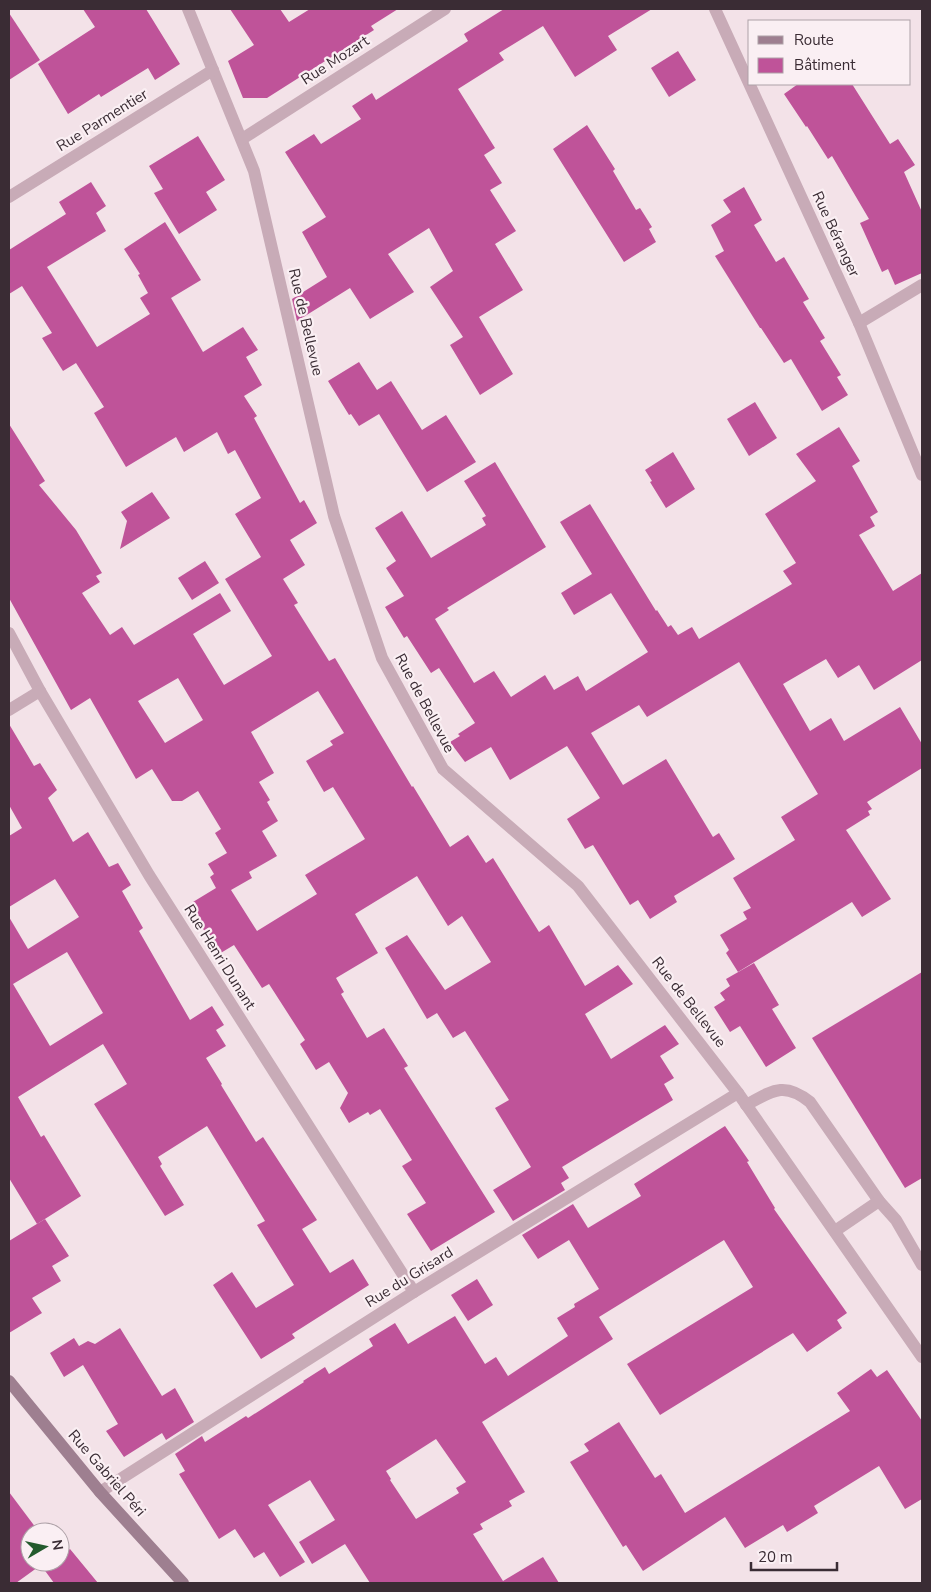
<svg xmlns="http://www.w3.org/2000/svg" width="931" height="1592" viewBox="0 0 931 1592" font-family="'Nunito Sans',sans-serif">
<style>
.building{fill:#bf5399;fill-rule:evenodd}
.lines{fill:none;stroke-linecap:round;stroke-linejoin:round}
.service{stroke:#c8abb7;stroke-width:12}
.minor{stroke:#c8abb7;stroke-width:12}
.secondary{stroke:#9e7f90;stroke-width:12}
.labels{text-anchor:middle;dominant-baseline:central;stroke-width:4.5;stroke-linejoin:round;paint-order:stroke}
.street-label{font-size:15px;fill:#3a2c34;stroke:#faeff3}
</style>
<rect width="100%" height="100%" fill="#f3e2e8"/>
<g class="building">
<path d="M 83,9 L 146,9 L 180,64 L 155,80 L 148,68 L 101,97 L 99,94 L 68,114 L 38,64 L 95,27 Z"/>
<path d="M 230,9 L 280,9 L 289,22 L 310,9 L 398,9 L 371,26 L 374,30 L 267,98 L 243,98 L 228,61 L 254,45 Z"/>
<path d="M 504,9 L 652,9 L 608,36 L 617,50 L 575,77 L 543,26 L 499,53 L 504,60 L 458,89 L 495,148 L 484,155 L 502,183 L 490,190 L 516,231 L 495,244 L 523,290 L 479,317 L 513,374 L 480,395 L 450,345 L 463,337 L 430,287 L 453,271 L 429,228 L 388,254 L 414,292 L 370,319 L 350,288 L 297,321 L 292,299 L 327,277 L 302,232 L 326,217 L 285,152 L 314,134 L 321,144 L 361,119 L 352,106 L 372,93 L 376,100 L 468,41 L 464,34 Z"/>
<path d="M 9,13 L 40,60 L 9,80 Z"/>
<path d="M 678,51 L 696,80 L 669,97 L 651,68 Z"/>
<path d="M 798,84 L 852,84 L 890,144 L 898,139 L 915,165 L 904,172 L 922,212 L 922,273 L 895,285 L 888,269 L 882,272 L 860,223 L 869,219 L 832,156 L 828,159 L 807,126 L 806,127 L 784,94 Z"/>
<path d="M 587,125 L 615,169 L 613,171 L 636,210 L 640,208 L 652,227 L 649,229 L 656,242 L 624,262 L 553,149 Z"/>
<path d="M 198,136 L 225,180 L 206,192 L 217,210 L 179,234 L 154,193 L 163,189 L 149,166 Z"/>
<path d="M 91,182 L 106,206 L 96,213 L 106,231 L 47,267 L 97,347 L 150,314 L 140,298 L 148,293 L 138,275 L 140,274 L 124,249 L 165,222 L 201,280 L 171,298 L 203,352 L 243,327 L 258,350 L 246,357 L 262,385 L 244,396 L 257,416 L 254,418 L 300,503 L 304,500 L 317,523 L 290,540 L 305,565 L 283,579 L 298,603 L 294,605 L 329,661 L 335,658 L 412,787 L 413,786 L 450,847 L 468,835 L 486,863 L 493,858 L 539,932 L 549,925 L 585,986 L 618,965 L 633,984 L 585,1014 L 611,1059 L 665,1025 L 679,1044 L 660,1056 L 674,1078 L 664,1084 L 673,1100 L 562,1167 L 569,1178 L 561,1183 L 565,1190 L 513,1221 L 493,1190 L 531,1167 L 495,1108 L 509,1100 L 465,1031 L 453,1038 L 437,1013 L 427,1019 L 385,948 L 407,935 L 445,990 L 491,962 L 462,916 L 448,926 L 417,876 L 355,914 L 378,953 L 336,978 L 344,992 L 341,994 L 367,1038 L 384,1028 L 408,1066 L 404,1068 L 495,1212 L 431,1251 L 407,1214 L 426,1203 L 402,1166 L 412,1160 L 380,1109 L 370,1115 L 368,1112 L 349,1123 L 340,1108 L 348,1093 L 329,1062 L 316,1070 L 300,1044 L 305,1040 L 269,984 L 262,988 L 234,945 L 219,954 L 188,905 L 216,888 L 210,877 L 214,874 L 208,864 L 227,853 L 215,833 L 221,829 L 198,791 L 182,801 L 172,801 L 152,769 L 136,779 L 90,698 L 71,710 L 9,598 L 9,424 L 45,481 L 39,485 L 76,530 L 102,573 L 96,576 L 100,582 L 82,593 L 110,635 L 122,627 L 134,645 L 220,593 L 231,611 L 193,634 L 224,685 L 272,656 L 225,579 L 261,557 L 235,514 L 261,498 L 235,450 L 228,454 L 217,432 L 184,452 L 176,437 L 126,467 L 94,413 L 104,407 L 76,363 L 63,371 L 42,338 L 52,333 L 22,286 L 9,294 L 9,250 L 66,214 L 59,202 ZM 178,678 L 203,720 L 165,743 L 138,701 ZM 318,691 L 344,733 L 330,741 L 333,745 L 306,761 L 324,792 L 333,787 L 365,839 L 305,875 L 317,894 L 257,931 L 231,890 L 252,878 L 249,872 L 277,856 L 262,831 L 278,821 L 267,802 L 270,800 L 259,782 L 274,773 L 251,732 Z"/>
<path d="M 744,187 L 762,220 L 754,225 L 776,262 L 784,257 L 809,299 L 803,302 L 825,338 L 820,341 L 841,375 L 837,377 L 848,395 L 822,411 L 791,359 L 784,363 L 761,328 L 760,328 L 715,256 L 724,251 L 711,225 L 731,212 L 723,200 Z"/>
<path d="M 359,362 L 377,390 L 391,381 L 422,430 L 446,415 L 476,462 L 427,492 L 379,414 L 359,426 L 351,414 L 349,415 L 328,381 Z"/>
<path d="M 755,402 L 777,438 L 749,456 L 727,419 Z"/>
<path d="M 839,427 L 860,461 L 852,466 L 878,512 L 870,517 L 875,526 L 859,535 L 893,591 L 922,573 L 922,660 L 874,690 L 859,665 L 838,678 L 826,659 L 783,684 L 810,731 L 831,718 L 844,741 L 900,707 L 922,744 L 922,768 L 867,802 L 872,809 L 868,811 L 870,815 L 846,830 L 891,899 L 862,917 L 852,902 L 738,972 L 726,953 L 729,950 L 720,935 L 747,919 L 743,912 L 751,908 L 733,878 L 795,840 L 781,817 L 818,794 L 739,662 L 647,717 L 639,705 L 591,733 L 623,785 L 666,759 L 713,837 L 719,833 L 735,859 L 674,896 L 677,902 L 650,919 L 638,900 L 630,905 L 593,845 L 585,849 L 567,819 L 600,798 L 567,746 L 510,780 L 491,747 L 465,762 L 450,742 L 460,736 L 458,734 L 475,723 L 439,668 L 431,673 L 407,636 L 404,638 L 385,607 L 404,596 L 386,568 L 396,561 L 375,528 L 402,511 L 431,558 L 486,525 L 482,518 L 486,516 L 464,481 L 495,462 L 546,547 L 447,608 L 449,610 L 435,619 L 474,683 L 494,671 L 511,697 L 545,675 L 554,690 L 578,676 L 586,691 L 648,652 L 611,593 L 574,615 L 561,593 L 592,574 L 560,522 L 590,504 L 656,611 L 657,610 L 668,627 L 671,625 L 678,635 L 692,627 L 699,639 L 792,584 L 783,571 L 796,563 L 765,514 L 816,481 L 796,454 Z"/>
<path d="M 673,452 L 695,489 L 666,508 L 650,482 L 652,481 L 645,470 Z"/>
<path d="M 152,492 L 170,518 L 120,549 L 127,521 L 121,512 Z"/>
<path d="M 205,561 L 219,583 L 192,600 L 178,578 Z"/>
<path d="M 9,724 L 34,766 L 40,763 L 57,790 L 48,798 L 73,842 L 88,832 L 109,867 L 118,863 L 131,885 L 122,891 L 143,928 L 139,931 L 190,1020 L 212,1006 L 224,1025 L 216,1030 L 226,1046 L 206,1058 L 222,1084 L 221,1085 L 256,1142 L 263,1137 L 317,1220 L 302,1229 L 330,1273 L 353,1259 L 369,1285 L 292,1334 L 295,1338 L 261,1359 L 213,1285 L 232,1272 L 256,1308 L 294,1285 L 257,1225 L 265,1221 L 207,1126 L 158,1157 L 162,1164 L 160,1166 L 184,1205 L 165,1216 L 94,1104 L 127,1084 L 103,1044 L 18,1097 L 41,1137 L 44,1135 L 81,1196 L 37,1224 L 9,1178 L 9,917 L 28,949 L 79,917 L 55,879 L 9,907 L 9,836 L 22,828 L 9,805 ZM 67,952 L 103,1013 L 50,1046 L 13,984 Z"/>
<path d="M 754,963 L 779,1005 L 772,1009 L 796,1048 L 766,1067 L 740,1026 L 730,1032 L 714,1007 L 725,1000 L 720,993 L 730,986 L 726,979 Z"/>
<path d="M 922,972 L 922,1178 L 905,1188 L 812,1038 Z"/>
<path d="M 725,1126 L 749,1161 L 747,1162 L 775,1208 L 774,1209 L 847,1313 L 837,1320 L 842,1328 L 807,1352 L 793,1333 L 660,1415 L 627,1364 L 753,1287 L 724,1240 L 599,1317 L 613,1339 L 482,1422 L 525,1492 L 509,1501 L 512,1506 L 480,1524 L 483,1529 L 473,1534 L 503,1581 L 543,1557 L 559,1583 L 370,1583 L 345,1544 L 312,1564 L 299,1542 L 335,1520 L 310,1480 L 268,1505 L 305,1562 L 280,1577 L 264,1552 L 254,1558 L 235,1529 L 219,1539 L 179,1474 L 185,1471 L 175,1454 L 202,1436 L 205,1442 L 246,1416 L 248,1418 L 304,1382 L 303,1381 L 325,1367 L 329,1374 L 373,1346 L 369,1339 L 395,1323 L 408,1344 L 455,1316 L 485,1364 L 496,1357 L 508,1376 L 568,1336 L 557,1318 L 575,1307 L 574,1304 L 599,1289 L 569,1240 L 538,1259 L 522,1235 L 573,1204 L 588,1228 L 641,1196 L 634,1184 ZM 436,1439 L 466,1482 L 456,1488 L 459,1493 L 416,1519 L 390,1480 L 391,1479 L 386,1471 Z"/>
<path d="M 45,1219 L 69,1256 L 52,1266 L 61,1281 L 32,1298 L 42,1313 L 9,1333 L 9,1241 Z"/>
<path d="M 477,1279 L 493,1305 L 468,1321 L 451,1295 Z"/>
<path d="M 120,1328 L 162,1396 L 175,1388 L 194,1422 L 166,1440 L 162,1433 L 124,1457 L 106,1431 L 118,1424 L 83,1365 L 64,1377 L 50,1353 L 74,1338 L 79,1346 L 88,1341 L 95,1344 Z"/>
<path d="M 871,1369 L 877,1377 L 887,1370 L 922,1421 L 922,1499 L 905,1509 L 879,1466 L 814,1506 L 818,1513 L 787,1532 L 783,1525 L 745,1548 L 725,1517 L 643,1571 L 626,1545 L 623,1547 L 570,1462 L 589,1451 L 584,1444 L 619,1422 L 655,1478 L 661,1474 L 685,1513 L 850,1411 L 837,1393 Z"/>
<path d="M 9,1492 L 39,1532 L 30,1532 L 30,1562 L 45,1562 L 16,1583 L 9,1583 Z"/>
<path d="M 70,1549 L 98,1583 L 54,1583 L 43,1568 L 52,1562 L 60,1562 L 60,1556 Z"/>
</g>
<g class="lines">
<g class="service">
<path d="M 859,323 L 922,285"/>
<path d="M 746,1105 C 772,1091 784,1081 810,1102 L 879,1201 L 896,1220 L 922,1265"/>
<path d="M 835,1231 L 879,1201"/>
</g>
<g class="minor">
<path d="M 188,9 L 254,171 L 334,516 L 382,658 L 443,769 L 578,886 L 738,1093 L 922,1357"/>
<path d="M 715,9 L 859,323 L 922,475"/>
<path d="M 242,139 L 445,9"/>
<path d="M 9,197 L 213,70"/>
<path d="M 9,633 L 40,691 L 149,875 L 414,1292"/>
<path d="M 9,710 L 40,691"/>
<path d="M 100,1492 L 414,1292 L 738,1093"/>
</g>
<path class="secondary" d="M 9,1381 L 100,1492 L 183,1583"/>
</g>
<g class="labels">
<g class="street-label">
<text transform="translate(335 60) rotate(-33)">Rue Mozart</text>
<text transform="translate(102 120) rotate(-32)">Rue Parmentier</text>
<text transform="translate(836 234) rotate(65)">Rue Béranger</text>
<text transform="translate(306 322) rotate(77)">Rue de Bellevue</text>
<text transform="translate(425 703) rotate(62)">Rue de Bellevue</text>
<text transform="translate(220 957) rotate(58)">Rue Henri Dunant</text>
<text transform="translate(689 1002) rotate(52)">Rue de Bellevue</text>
<text transform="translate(409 1277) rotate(-32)">Rue du Grisard</text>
<text transform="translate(107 1473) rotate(49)">Rue Gabriel Péri</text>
</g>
</g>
<rect width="931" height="1592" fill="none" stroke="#3a2c34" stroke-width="20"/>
<rect x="748" y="20" width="162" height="65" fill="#faeff3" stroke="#ada1a7"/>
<rect x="758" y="36" width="25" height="8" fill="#9e7f90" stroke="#ada1a7"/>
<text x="794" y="45" font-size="15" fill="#3a2c34">Route</text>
<rect x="758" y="58" width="25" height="15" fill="#bf5399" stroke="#ada1a7"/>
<text x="794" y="70" font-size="15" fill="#3a2c34">Bâtiment</text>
<g transform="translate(45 1547) rotate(81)"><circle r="24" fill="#faeff3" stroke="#ada1a7"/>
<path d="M0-4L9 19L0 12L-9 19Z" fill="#235a2d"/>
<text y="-8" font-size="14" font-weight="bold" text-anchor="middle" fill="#3a2c34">N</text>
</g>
<path d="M751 1562v8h86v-8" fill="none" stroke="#3a2c34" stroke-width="2.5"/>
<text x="758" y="1562" font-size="15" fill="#3a2c34" stroke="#faeff3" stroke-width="4" paint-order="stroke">20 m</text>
</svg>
